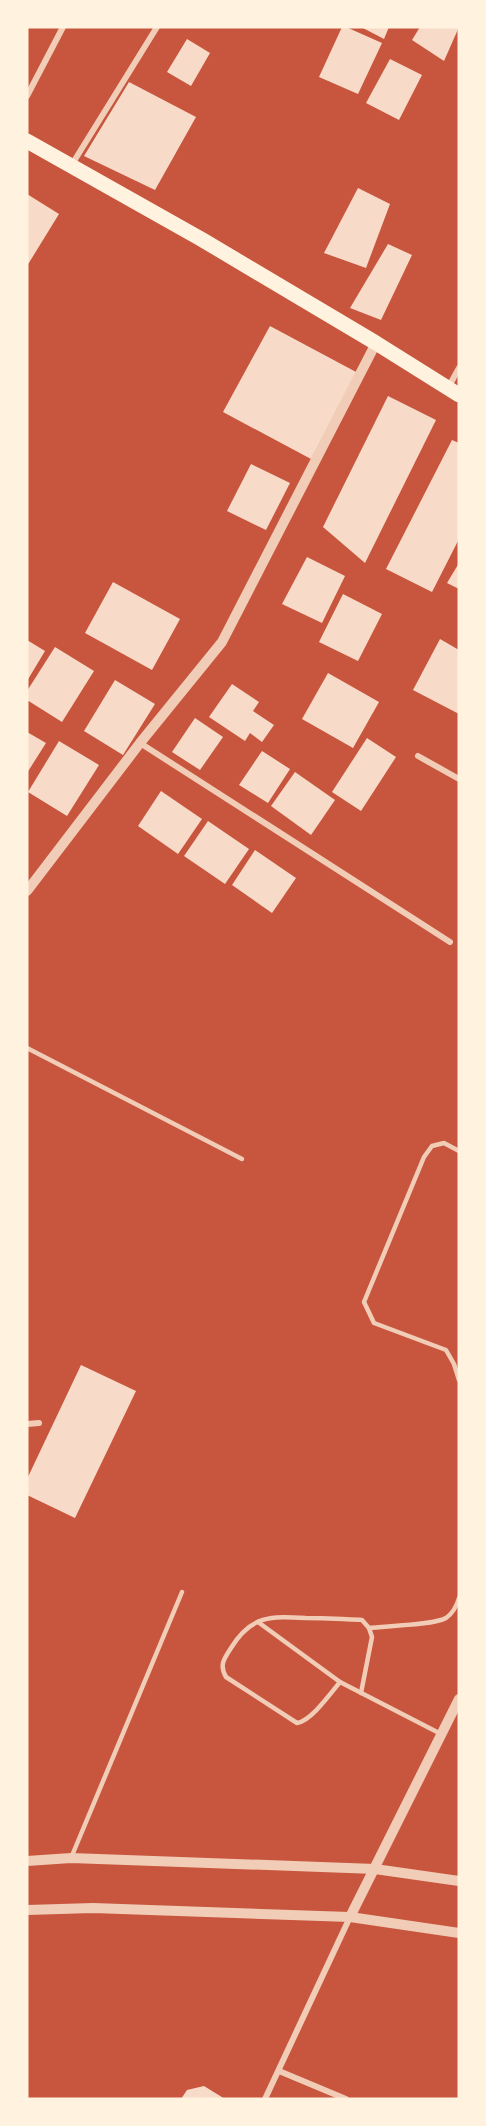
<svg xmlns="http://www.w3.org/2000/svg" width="486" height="2126" viewBox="0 0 486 2126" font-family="'DejaVu Sans',sans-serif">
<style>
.building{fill:#f7dbc8}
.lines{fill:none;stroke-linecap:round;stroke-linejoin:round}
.service{stroke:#f1ccb7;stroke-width:4.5}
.minor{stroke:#f1ccb7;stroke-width:6}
.tertiary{stroke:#f1ccb7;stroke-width:10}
.primary{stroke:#fff3e0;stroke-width:15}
</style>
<rect width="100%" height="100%" fill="#c8553d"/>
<g class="building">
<path d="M 342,27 L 346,27 L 382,43 L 358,94 L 319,77 Z"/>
<path d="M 361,27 L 389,27 L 384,39 Z"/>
<path d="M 420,27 L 459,27 L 444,61 L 412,40 Z"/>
<path d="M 187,39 L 210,53 L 191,86 L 167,72 Z"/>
<path d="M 390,59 L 422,75 L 399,120 L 366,103 Z"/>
<path d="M 129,82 L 196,117 L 155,190 L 84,156 Z"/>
<path d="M 358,188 L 390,204 L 366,268 L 324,253 Z"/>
<path d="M 27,194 L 59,214 L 27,266 Z"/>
<path d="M 388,244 L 412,255 L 381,320 L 350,308 Z"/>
<path d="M 270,326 L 358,373 L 311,459 L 223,412 Z"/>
<path d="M 388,396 L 436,420 L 365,563 L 323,527 Z"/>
<path d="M 452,440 L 459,443 L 459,539 L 432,592 L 386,569 Z"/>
<path d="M 251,464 L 290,483 L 266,530 L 227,511 Z"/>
<path d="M 307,557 L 345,576 L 322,623 L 282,604 Z"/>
<path d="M 459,563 L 459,589 L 447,583 Z"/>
<path d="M 113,582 L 180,619 L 152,670 L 85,633 Z"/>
<path d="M 343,594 L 382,614 L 358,661 L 319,642 Z"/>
<path d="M 440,639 L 459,650 L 459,714 L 413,690 Z"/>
<path d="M 27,640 L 45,651 L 27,681 Z"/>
<path d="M 55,647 L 94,671 L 62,722 L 27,700 L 27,691 Z"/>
<path d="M 328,673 L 379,702 L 353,748 L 302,719 Z"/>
<path d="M 115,680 L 155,704 L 123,755 L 84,731 Z"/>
<path d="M 232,684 L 259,702 L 253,711 L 274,725 L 262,742 L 250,733 L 245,741 L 209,717 Z"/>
<path d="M 195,718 L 223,737 L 200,770 L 172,752 Z"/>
<path d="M 27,732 L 46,743 L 27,773 Z"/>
<path d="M 367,738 L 396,757 L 361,811 L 332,792 Z"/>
<path d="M 59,741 L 99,765 L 67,816 L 28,792 Z"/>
<path d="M 262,751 L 290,769 L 268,803 L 239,785 Z"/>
<path d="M 295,772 L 335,800 L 311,835 L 271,806 Z"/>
<path d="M 161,791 L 202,819 L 178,854 L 138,826 Z"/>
<path d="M 208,821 L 249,849 L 225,884 L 184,856 Z"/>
<path d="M 255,850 L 296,878 L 272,913 L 232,885 Z"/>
<path d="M 81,1365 L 136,1391 L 75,1518 L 27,1495 L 27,1479 Z"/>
<path d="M 204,2086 L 225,2099 L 181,2099 L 187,2090 Z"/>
</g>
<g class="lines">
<g class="service">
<path d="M 27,1048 L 242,1159"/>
<path d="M 459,1151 L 444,1143 L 432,1146 L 424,1157 L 364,1302 L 374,1323 L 446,1350 L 454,1364 L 459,1380"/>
<path d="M 258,1622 L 340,1682 L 441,1734"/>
<path d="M 369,1628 C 386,1626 434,1625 446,1618 C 453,1613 457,1605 459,1598"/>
<path d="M 340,1682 C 330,1694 311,1721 297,1723 L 226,1677 C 219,1665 224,1659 231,1648 C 251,1615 271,1616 306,1618 C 325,1618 343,1619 362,1620 L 369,1628 L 372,1637 L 361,1693"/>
<path d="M 71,1858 L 182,1592"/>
</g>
<g class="minor">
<path d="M 27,96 L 63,27"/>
<path d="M 71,166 L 157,27"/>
<path d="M 448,388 L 459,368"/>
<path d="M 140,743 L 450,942"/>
<path d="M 418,756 L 459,779"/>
<path d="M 27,1424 L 39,1423"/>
<path d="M 279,2071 L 346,2099"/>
<path d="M 265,2099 L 350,1917"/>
</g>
<g class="tertiary">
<path d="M 27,891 L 140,743 L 222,642 L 376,343"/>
<path d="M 27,1861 L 71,1858 L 375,1869 L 459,1881"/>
<path d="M 27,1910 L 93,1908 L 350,1917 L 459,1933"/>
<path d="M 350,1917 L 459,1699"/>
</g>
<path class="primary" d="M 27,141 L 201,239 L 376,343 L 459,395"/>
</g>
<rect width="486" height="2126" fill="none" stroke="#fff3e0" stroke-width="57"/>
</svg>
